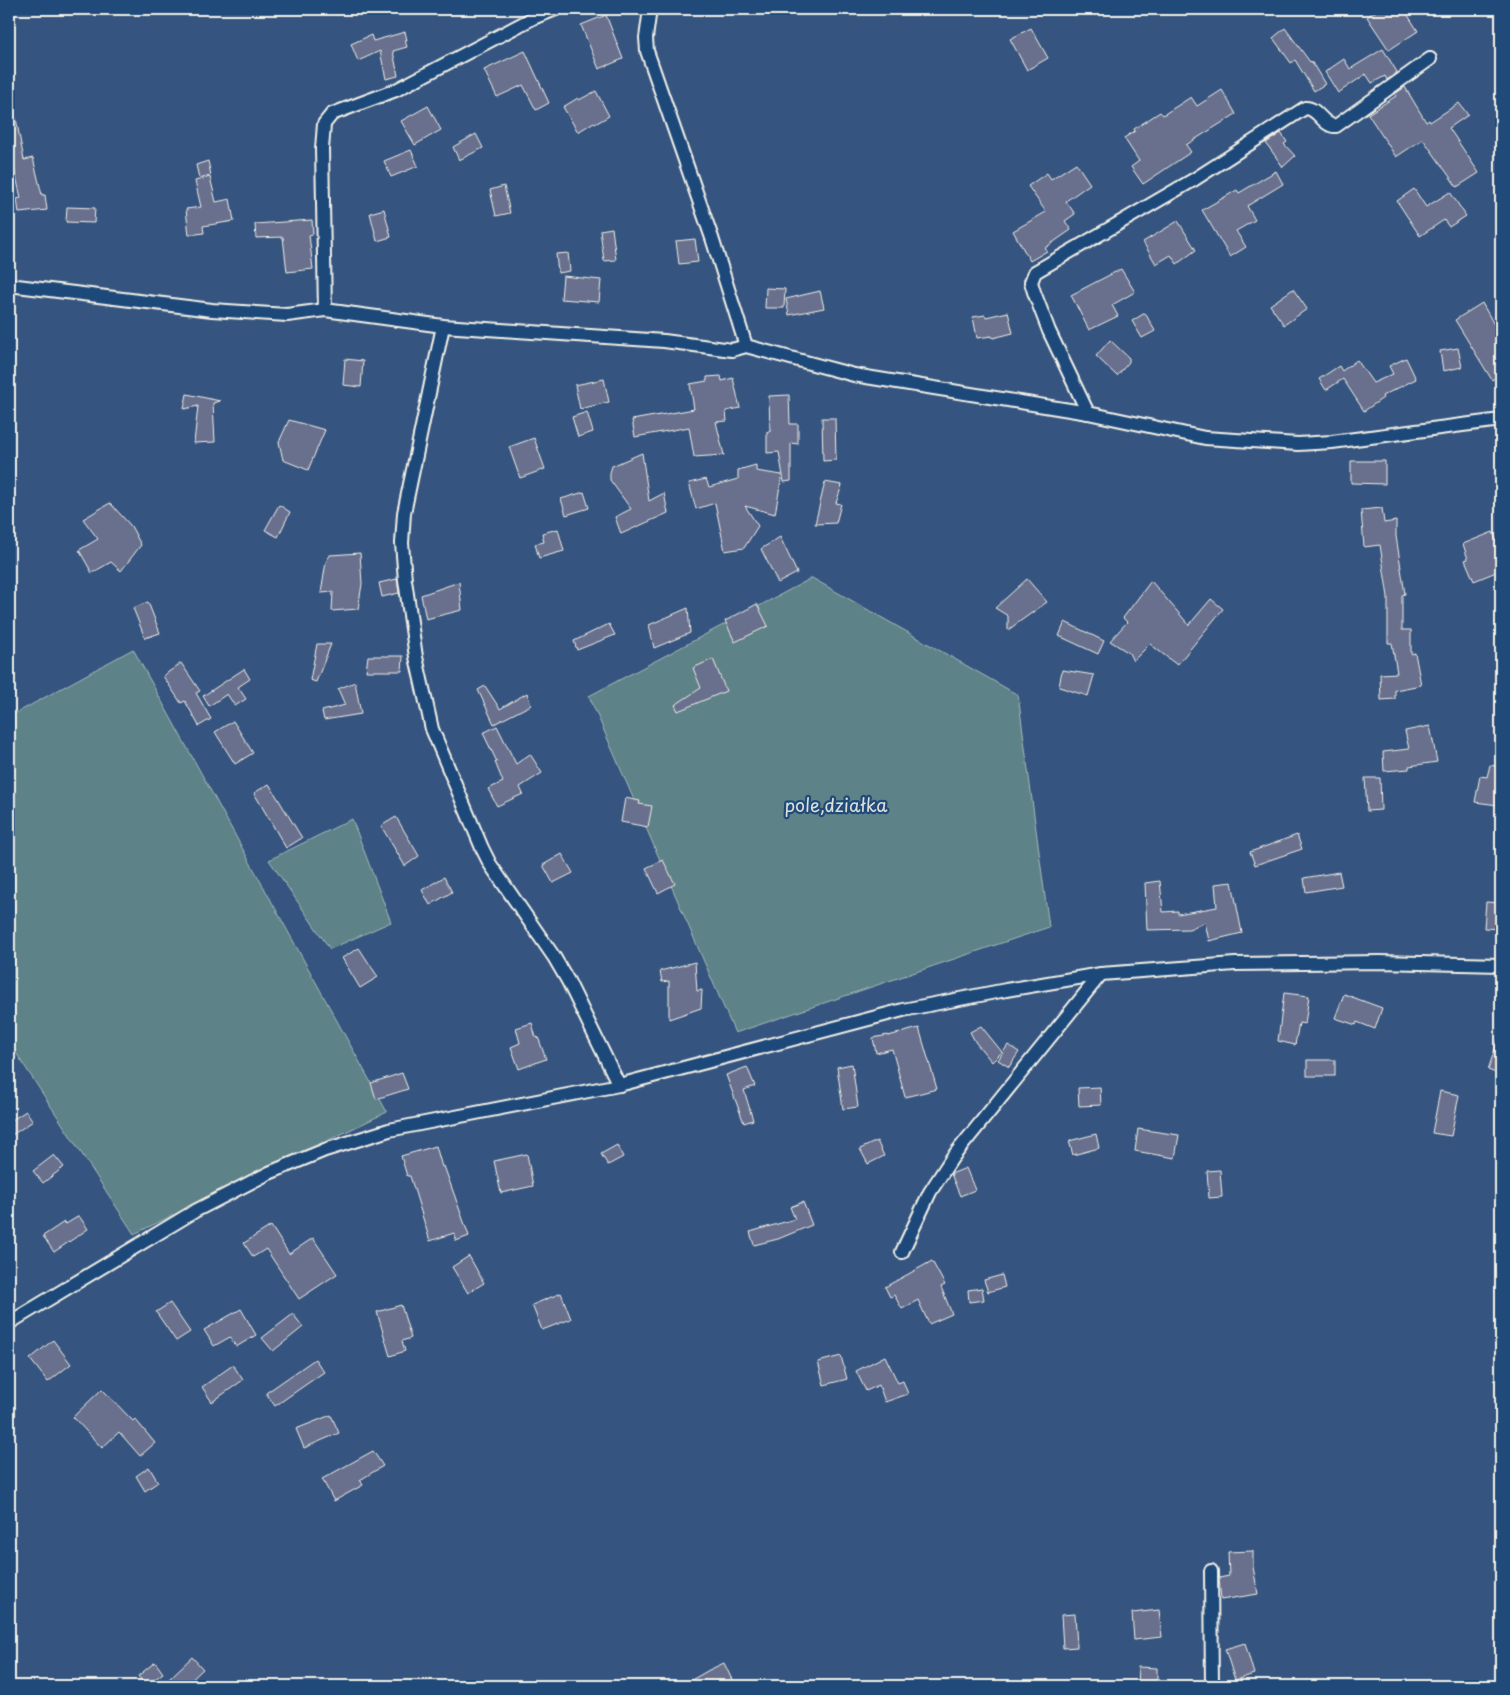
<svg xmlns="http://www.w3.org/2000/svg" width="1510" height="1695" viewBox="0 0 1510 1695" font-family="'Playpen Sans',sans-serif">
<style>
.green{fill:#5d8287;stroke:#a8bab8}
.building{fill:#69708d;stroke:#f4f1e8}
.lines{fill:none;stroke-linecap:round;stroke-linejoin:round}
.minor-casing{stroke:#f4f1e8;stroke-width:16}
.minor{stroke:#1f4a7a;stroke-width:12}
.labels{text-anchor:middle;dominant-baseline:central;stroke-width:4.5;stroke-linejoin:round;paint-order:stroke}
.park-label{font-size:18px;fill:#dde0d9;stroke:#1f4a7a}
</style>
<rect width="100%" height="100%" fill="#355580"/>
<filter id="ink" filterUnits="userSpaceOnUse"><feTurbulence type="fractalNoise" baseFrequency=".02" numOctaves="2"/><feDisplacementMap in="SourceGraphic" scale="10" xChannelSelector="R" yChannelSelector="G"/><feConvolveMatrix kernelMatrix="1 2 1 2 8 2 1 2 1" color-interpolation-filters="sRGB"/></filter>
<g filter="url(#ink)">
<g class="green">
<path d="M 812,578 L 1018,695 L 1049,927 L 735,1033 L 589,696 Z"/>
<path d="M 133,649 L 387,1112 L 134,1234 L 9,1042 L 9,717 Z"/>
<path d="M 352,819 L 391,922 L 330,949 L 269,860 Z"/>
</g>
<g class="building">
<path d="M 1379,9 L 1404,9 L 1418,31 L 1389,50 L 1367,17 Z"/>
<path d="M 606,15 L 623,59 L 599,69 L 581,25 Z"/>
<path d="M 1031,28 L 1048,58 L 1027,70 L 1010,39 Z"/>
<path d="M 1285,28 L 1310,62 L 1311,61 L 1325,84 L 1314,91 L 1295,60 L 1291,63 L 1273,38 Z"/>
<path d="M 405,32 L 407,40 L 405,40 L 407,47 L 393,51 L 398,76 L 386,79 L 380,51 L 358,61 L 351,44 L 371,35 L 373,41 Z"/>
<path d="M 1383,49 L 1397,72 L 1387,80 L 1385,76 L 1372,83 L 1366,74 L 1338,93 L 1325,72 L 1344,59 L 1350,69 Z"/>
<path d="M 525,51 L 549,103 L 536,110 L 523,85 L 497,97 L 484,70 Z"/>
<path d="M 1405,87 L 1426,122 L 1429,120 L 1430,122 L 1459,103 L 1468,115 L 1449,128 L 1479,173 L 1457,187 L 1423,139 L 1396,157 L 1368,114 L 1396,96 L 1395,94 Z"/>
<path d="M 1222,90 L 1236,114 L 1186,145 L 1191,152 L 1143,184 L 1131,167 L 1139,161 L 1124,138 L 1135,131 L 1134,129 L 1160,112 L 1163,115 L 1191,97 L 1197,106 Z"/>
<path d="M 596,91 L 609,116 L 595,124 L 594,122 L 578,132 L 563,107 L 578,98 L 579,100 Z"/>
<path d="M 428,106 L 441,130 L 415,145 L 401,121 Z"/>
<path d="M 15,113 L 24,160 L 33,158 L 42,195 L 45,195 L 47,210 L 19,213 L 17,199 L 21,198 L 9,146 L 9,114 Z"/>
<path d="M 1281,133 L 1287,142 L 1284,144 L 1295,156 L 1283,167 L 1266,143 Z"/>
<path d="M 476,134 L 483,148 L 459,160 L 453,147 Z"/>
<path d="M 411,150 L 418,166 L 391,177 L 384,161 Z"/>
<path d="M 208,161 L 211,175 L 199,178 L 196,165 Z"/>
<path d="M 1076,163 L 1090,184 L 1066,201 L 1075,214 L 1065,221 L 1071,230 L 1045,248 L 1047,251 L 1030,261 L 1013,231 L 1046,212 L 1028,186 L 1047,173 L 1051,179 Z"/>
<path d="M 1276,171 L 1283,184 L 1247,206 L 1255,220 L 1236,231 L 1246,247 L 1230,257 L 1202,210 L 1237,190 L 1239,193 Z"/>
<path d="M 210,177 L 216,202 L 230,199 L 234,221 L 203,226 L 204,233 L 189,235 L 186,209 L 201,207 L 195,181 Z"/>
<path d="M 504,186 L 510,213 L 496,216 L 490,190 Z"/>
<path d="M 1414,189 L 1426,207 L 1450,192 L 1466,216 L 1449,227 L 1444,220 L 1420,236 L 1397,201 Z"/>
<path d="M 67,207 L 95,208 L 94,223 L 66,222 Z"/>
<path d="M 384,209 L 391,237 L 377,241 L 370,213 Z"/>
<path d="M 312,220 L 313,234 L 309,235 L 313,269 L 287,272 L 283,237 L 256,238 L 255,224 Z"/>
<path d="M 1178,221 L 1196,250 L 1177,264 L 1171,255 L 1156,264 L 1143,242 Z"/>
<path d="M 612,228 L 616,260 L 604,261 L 600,230 Z"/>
<path d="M 695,239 L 698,262 L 679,264 L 676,241 Z"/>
<path d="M 568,253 L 570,271 L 558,273 L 556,254 Z"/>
<path d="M 1121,269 L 1135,292 L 1112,305 L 1118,316 L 1089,330 L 1071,295 Z"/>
<path d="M 563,276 L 601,280 L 599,302 L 561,299 Z"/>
<path d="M 766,288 L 785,289 L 784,308 L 765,308 Z"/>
<path d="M 1293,289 L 1307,309 L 1284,325 L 1270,305 Z"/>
<path d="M 820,291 L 824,308 L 789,315 L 786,299 Z"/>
<path d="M 1482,303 L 1501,337 L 1501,374 L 1492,380 L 1455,320 Z"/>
<path d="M 1008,312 L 1013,333 L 993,338 L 992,336 L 977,338 L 973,317 L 985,315 L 986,317 Z"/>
<path d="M 1145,313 L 1155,331 L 1142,338 L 1132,321 Z"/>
<path d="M 1110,340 L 1129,358 L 1129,362 L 1117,376 L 1096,356 Z"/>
<path d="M 1458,348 L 1462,367 L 1443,371 L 1440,351 Z"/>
<path d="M 1406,358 L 1416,379 L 1382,396 L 1383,398 L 1364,411 L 1343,379 L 1326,390 L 1319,379 L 1339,366 L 1342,371 L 1357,360 L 1373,383 L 1393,374 L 1389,366 Z"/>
<path d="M 345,359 L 363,361 L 361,387 L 343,385 Z"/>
<path d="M 721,376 L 722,381 L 733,378 L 740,408 L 726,411 L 727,421 L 716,422 L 724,455 L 694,457 L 689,427 L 635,437 L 632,420 L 694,409 L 690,384 L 707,381 L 707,377 Z"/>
<path d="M 604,379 L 609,402 L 580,409 L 575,385 Z"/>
<path d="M 187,394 L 220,401 L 213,403 L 215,442 L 194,443 L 198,406 L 184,409 Z"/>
<path d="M 789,395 L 790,424 L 798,424 L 798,444 L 791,443 L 791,481 L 784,482 L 779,452 L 767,453 L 767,432 L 770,432 L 769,396 Z"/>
<path d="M 587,412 L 593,432 L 578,437 L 572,417 Z"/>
<path d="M 822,418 L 835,418 L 836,460 L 823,461 Z"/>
<path d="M 289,420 L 325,430 L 308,470 L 283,460 L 279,442 Z"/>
<path d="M 534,438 L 545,469 L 520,478 L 509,447 Z"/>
<path d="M 642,453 L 649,501 L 664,493 L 668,513 L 621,534 L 615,517 L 631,509 L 610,480 L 610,473 L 612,466 Z"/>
<path d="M 1351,461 L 1385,461 L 1385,484 L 1351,483 Z"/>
<path d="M 756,465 L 756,471 L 782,475 L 775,514 L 745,506 L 758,526 L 744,548 L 725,551 L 715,503 L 696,509 L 689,483 L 706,479 L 709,487 L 738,479 L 738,470 Z"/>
<path d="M 825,482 L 842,485 L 836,503 L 841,504 L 836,523 L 815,524 Z"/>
<path d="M 584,492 L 589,508 L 566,515 L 561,499 Z"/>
<path d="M 110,503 L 131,526 L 141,545 L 121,571 L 111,562 L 92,573 L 79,550 L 98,539 L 83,519 Z"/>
<path d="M 279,505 L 290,512 L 278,537 L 265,530 Z"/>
<path d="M 1382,508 L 1384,523 L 1396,521 L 1396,536 L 1405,594 L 1402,595 L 1402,630 L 1411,630 L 1411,654 L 1415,653 L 1421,685 L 1395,690 L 1395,699 L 1381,700 L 1380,674 L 1397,673 L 1392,643 L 1388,643 L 1388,597 L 1380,545 L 1364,547 L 1361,510 Z"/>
<path d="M 558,529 L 564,551 L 539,558 L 535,544 L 544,542 L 542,533 Z"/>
<path d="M 1493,532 L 1501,552 L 1501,570 L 1474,581 L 1465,560 L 1468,559 L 1463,544 Z"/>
<path d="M 780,537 L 797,573 L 778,583 L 761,549 Z"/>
<path d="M 360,553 L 362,584 L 358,609 L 332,611 L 333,592 L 321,593 L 326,562 L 330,555 Z"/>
<path d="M 397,579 L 399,593 L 382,597 L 379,583 Z"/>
<path d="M 1027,579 L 1047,602 L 1008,630 L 1008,616 L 995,608 Z"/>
<path d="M 1151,581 L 1189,625 L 1211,599 L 1223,609 L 1177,665 L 1150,644 L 1133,661 L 1129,653 L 1110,641 L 1127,622 L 1123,618 Z"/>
<path d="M 459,582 L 462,610 L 426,619 L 421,595 Z"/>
<path d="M 148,602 L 160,633 L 145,638 L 133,608 Z"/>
<path d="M 757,604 L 768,626 L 735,642 L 725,621 Z"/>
<path d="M 688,608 L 690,633 L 654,648 L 649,625 Z"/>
<path d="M 1065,622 L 1104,641 L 1098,654 L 1059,636 Z"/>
<path d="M 609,624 L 615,635 L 577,650 L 574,641 Z"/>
<path d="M 317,644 L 331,644 L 316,682 L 310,680 Z"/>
<path d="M 368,656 L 403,656 L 402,671 L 366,671 Z"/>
<path d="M 713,659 L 726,691 L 678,711 L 675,705 L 701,688 L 693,668 Z"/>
<path d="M 181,663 L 200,691 L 196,693 L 211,719 L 199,726 L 185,701 L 181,703 L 163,676 Z"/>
<path d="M 244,669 L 250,679 L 238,687 L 246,699 L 235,706 L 227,694 L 209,706 L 203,696 Z"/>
<path d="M 1062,670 L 1094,675 L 1088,696 L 1059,687 Z"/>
<path d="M 355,682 L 361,714 L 324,720 L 322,711 L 345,705 L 338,689 Z"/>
<path d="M 485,686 L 500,709 L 527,693 L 531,705 L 494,724 L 478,690 Z"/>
<path d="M 233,721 L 253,753 L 235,764 L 215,732 Z"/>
<path d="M 497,726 L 516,764 L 530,754 L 542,773 L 520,787 L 523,794 L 497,806 L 488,789 L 503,782 L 495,762 L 497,762 L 483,733 Z"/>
<path d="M 1430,726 L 1437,762 L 1409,766 L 1409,769 L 1384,771 L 1383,752 L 1409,749 L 1405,731 Z"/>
<path d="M 1490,765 L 1501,767 L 1501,789 L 1498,805 L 1475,802 L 1480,776 L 1487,777 Z"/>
<path d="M 1365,778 L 1380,778 L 1381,810 L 1367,811 Z"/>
<path d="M 269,784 L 302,838 L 286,848 L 254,793 Z"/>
<path d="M 625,798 L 640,801 L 639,804 L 652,806 L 648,827 L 621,822 Z"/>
<path d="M 396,817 L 419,856 L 405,866 L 381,826 Z"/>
<path d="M 1297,835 L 1302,849 L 1255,865 L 1250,852 Z"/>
<path d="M 562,854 L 573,873 L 553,883 L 543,865 Z"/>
<path d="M 663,860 L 675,884 L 658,893 L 646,868 Z"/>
<path d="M 1339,872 L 1342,886 L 1306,892 L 1304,878 Z"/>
<path d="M 444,877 L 452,892 L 430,905 L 422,890 Z"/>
<path d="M 1160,881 L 1163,912 L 1178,911 L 1178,914 L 1217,907 L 1215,884 L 1232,882 L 1242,933 L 1209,941 L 1205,922 L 1189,929 L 1147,930 L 1145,883 Z"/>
<path d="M 1486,902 L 1501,903 L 1501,929 L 1484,928 Z"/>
<path d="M 359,948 L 378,977 L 360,988 L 342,958 Z"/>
<path d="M 695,962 L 697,991 L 702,990 L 701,1008 L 669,1019 L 669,981 L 662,982 L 660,971 Z"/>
<path d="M 1284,993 L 1309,996 L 1305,1024 L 1299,1023 L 1295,1045 L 1278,1041 Z"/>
<path d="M 1344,994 L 1382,1008 L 1375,1029 L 1357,1022 L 1356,1025 L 1335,1018 Z"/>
<path d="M 532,1023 L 536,1038 L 538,1037 L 546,1059 L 519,1069 L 511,1047 L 520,1043 L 516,1028 Z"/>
<path d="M 981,1026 L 1002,1052 L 992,1062 L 976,1043 L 970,1032 Z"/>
<path d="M 919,1028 L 937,1089 L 905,1097 L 892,1049 L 876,1053 L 873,1038 L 888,1035 L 888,1036 Z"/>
<path d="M 1499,1037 L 1501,1037 L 1501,1075 L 1488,1070 Z"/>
<path d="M 1008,1045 L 1019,1052 L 1009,1067 L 998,1060 Z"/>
<rect x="1307" y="1060" width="28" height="16"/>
<path d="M 852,1064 L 858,1107 L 843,1109 L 837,1067 Z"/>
<path d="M 747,1067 L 755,1086 L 744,1090 L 753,1120 L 744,1123 L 726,1075 Z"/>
<path d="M 402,1073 L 408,1089 L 376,1099 L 371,1083 Z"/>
<path d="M 1100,1087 L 1101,1105 L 1079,1106 L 1078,1088 Z"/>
<path d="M 1440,1091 L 1459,1095 L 1451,1136 L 1432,1133 Z"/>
<path d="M 26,1111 L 33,1121 L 9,1137 L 9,1122 Z"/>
<path d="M 1138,1129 L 1179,1135 L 1175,1158 L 1135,1151 Z"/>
<path d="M 1096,1134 L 1099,1148 L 1073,1155 L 1069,1141 Z"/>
<path d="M 877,1141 L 884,1156 L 868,1164 L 860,1149 Z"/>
<path d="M 617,1145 L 623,1157 L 608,1165 L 601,1154 Z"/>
<path d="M 436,1146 L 442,1167 L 444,1166 L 469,1236 L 456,1241 L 454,1233 L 430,1241 L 410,1176 L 407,1176 L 401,1156 Z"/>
<path d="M 527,1154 L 533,1186 L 501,1193 L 494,1161 Z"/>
<path d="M 54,1155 L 64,1167 L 43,1183 L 33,1171 Z"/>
<path d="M 966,1168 L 975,1190 L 960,1196 L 951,1174 Z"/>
<path d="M 1220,1170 L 1222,1197 L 1209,1198 L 1207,1171 Z"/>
<path d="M 803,1202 L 812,1225 L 778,1239 L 754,1245 L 750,1232 L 795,1219 L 790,1207 Z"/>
<path d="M 79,1216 L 88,1229 L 54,1252 L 43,1236 L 64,1222 L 66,1224 Z"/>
<path d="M 271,1226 L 289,1254 L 313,1238 L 337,1274 L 299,1299 L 266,1249 L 253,1257 L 244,1243 Z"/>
<path d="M 469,1256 L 484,1283 L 468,1293 L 452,1267 Z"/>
<path d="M 932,1261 L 945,1285 L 941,1287 L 952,1314 L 929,1324 L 918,1300 L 902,1309 L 894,1295 L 890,1297 L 885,1287 Z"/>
<path d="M 1002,1275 L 1005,1287 L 988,1292 L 984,1280 Z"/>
<path d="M 982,1288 L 984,1300 L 969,1302 L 968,1290 Z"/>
<path d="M 561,1293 L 571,1319 L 542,1330 L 532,1305 Z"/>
<path d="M 170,1303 L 190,1332 L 176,1341 L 156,1312 Z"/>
<path d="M 401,1305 L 411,1338 L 402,1341 L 405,1351 L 390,1356 L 377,1312 Z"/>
<path d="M 241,1309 L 256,1335 L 236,1347 L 230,1337 L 214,1346 L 204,1330 Z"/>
<path d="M 293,1314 L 303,1327 L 273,1351 L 262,1338 Z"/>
<path d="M 53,1340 L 71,1364 L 48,1382 L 30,1359 Z"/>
<path d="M 841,1356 L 847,1379 L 824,1385 L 818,1362 Z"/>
<path d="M 885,1356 L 898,1383 L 903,1381 L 908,1394 L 885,1402 L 879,1385 L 866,1391 L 856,1371 Z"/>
<path d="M 315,1359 L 324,1372 L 275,1406 L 266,1393 Z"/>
<path d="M 233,1365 L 243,1380 L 212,1402 L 202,1387 Z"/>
<path d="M 102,1389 L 133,1421 L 135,1419 L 155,1443 L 140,1456 L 119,1432 L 102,1448 L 73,1417 Z"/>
<path d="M 331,1415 L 339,1433 L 304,1448 L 296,1429 Z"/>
<path d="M 373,1451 L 383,1466 L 360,1480 L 363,1485 L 334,1501 L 322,1479 Z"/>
<path d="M 149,1467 L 158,1482 L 145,1491 L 136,1476 Z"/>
<path d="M 1253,1551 L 1253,1567 L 1258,1594 L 1221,1600 L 1219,1578 L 1229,1576 L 1228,1552 Z"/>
<path d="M 1159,1610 L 1162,1637 L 1134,1640 L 1132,1613 Z"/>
<path d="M 1075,1614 L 1077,1647 L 1063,1648 L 1061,1615 Z"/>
<path d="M 1245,1643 L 1254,1674 L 1235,1680 L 1225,1649 Z"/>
<path d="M 192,1657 L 203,1669 L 185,1686 L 176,1686 L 169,1679 Z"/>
<path d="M 155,1662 L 163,1673 L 146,1686 L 138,1676 Z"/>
<path d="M 724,1663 L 735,1686 L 681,1686 L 709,1670 Z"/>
<path d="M 1138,1667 L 1157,1668 L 1157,1686 L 1137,1686 Z"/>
</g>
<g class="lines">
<defs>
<g id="minor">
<path d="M 650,9 L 646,38 L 647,51 L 712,238 L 746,346"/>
<path d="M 9,285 L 212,310 L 287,315 L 325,310 L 443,326 L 664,341 L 732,350 L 746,346 L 854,375 L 1088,413 L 1205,438 L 1298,444 L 1332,442 L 1501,420"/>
<path d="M 325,310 L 322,149 L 324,124 L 332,114 L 396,90 L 533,18 L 556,9"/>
<path d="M 443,326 L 404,513 L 402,543 L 405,580 L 416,657 L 432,729 L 482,848 L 490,864 L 554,957 L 568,981 L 619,1085"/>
<path d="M 1088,413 L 1049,331 L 1034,292 L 1031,282 L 1035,272 L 1195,179 L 1305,108 C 1318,107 1323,127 1336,126 L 1430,59"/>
<path d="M 902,1252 L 930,1192 L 952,1158 L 1101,974"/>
<path d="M 9,1323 L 195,1211 L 269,1173 L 325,1150 L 389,1130 L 619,1085 L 903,1010 L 1006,990 L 1101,974 L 1235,964 L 1380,962 L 1501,965"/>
<path d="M 1211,1571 L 1212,1686"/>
</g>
</defs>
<use href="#minor" class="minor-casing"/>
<use href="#minor" class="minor"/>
</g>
</g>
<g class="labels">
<g class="park-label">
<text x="836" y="804">pole,działka</text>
</g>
</g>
<rect width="1510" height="1695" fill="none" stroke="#1f4a7a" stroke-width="30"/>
<rect x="15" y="15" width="1480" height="1665" fill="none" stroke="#f4f1e8" stroke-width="2" filter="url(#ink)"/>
</svg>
